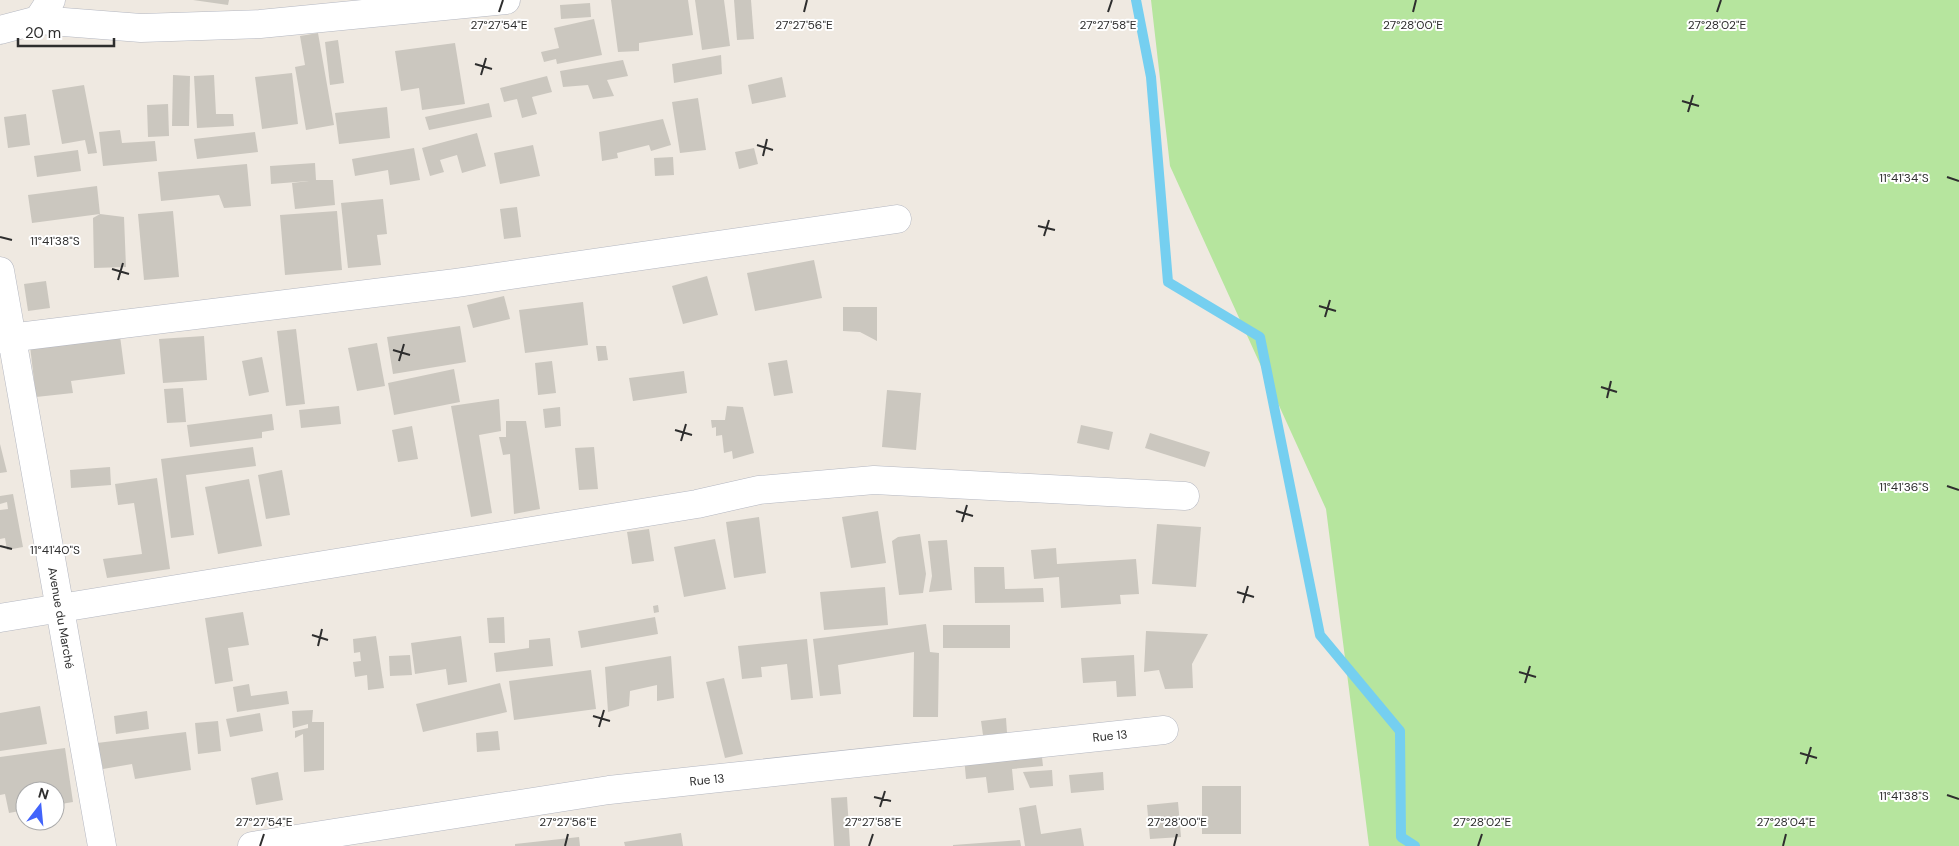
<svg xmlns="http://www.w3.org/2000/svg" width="1959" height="846" viewBox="0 0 1959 846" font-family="'DM Sans',sans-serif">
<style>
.green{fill:#b6e59e}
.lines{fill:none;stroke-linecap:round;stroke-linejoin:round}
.stream{stroke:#75cff0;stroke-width:10}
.building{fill:#cbc7bf}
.minor-casing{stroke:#b4b7c1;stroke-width:29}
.minor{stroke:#fff;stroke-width:28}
.ticks{fill:none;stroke:#2e2e2e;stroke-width:2}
.labels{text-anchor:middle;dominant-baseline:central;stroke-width:4;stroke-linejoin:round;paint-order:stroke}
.street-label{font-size:12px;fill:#2e2e2e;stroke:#fff}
.ticks-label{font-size:12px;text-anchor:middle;fill:#2e2e2e;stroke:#fff;stroke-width:4;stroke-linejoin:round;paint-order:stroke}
</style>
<rect width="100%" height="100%" fill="#efe9e1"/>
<path class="green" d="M 1151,0 L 1959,0 L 1959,846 L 1369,846 L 1326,509 L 1170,166 Z"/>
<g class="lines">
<path class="stream" d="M 1136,0 L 1151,77 L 1168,282 L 1260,337 L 1320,635 L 1400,731 L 1401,837 L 1415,846"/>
</g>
<g class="building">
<path d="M 193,0 L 229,0 L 228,5 Z"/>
<path d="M 611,0 L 688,0 L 693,35 L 639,43 L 639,51 L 618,52 Z"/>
<path d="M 695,0 L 724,0 L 730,46 L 702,50 Z"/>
<path d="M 734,0 L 751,0 L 754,39 L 737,40 Z"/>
<path d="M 590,3 L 591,17 L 561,19 L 560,5 Z"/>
<path d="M 594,19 L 602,55 L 557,64 L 556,59 L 544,62 L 541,52 L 559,48 L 554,28 Z"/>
<path d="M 318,33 L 334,125 L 306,130 L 295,67 L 305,65 L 300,36 Z"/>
<path d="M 338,40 L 344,83 L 330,85 L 325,42 Z"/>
<path d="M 455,43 L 465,104 L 422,110 L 419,88 L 401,91 L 395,51 Z"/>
<path d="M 721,55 L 722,74 L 674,83 L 672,64 Z"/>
<path d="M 623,60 L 628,76 L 607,80 L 614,96 L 593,99 L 588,85 L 563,87 L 560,71 Z"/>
<path d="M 292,73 L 298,124 L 262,129 L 255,77 Z"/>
<path d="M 173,75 L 190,76 L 189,126 L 172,126 Z"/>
<path d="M 214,75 L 216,114 L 233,114 L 234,126 L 197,128 L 194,76 Z"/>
<path d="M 547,76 L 552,92 L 532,97 L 537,114 L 522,118 L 517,99 L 504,102 L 500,88 Z"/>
<path d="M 782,77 L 786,97 L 752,104 L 748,85 Z"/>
<path d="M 84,85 L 97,153 L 88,154 L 85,140 L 62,144 L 52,90 Z"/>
<path d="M 698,98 L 706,150 L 680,153 L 672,102 Z"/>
<path d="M 489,103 L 492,117 L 429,130 L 425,117 Z"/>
<path d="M 168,104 L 169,136 L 148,137 L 147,105 Z"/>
<path d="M 387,107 L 390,138 L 339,144 L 335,113 Z"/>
<path d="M 26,114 L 30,145 L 8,148 L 4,117 Z"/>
<path d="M 663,119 L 671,145 L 651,151 L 649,145 L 617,153 L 618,158 L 602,161 L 599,132 Z"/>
<path d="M 120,130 L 122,143 L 155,141 L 157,161 L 103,166 L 99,132 Z"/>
<path d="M 255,132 L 258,152 L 197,159 L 194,139 Z"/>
<path d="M 477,133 L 486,166 L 462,173 L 457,155 L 440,160 L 444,172 L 430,176 L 422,148 Z"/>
<path d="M 533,145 L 540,176 L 500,184 L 494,153 Z"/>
<path d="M 414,148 L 420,180 L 390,185 L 388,170 L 355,176 L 352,159 Z"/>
<path d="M 754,148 L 758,164 L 739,169 L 735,152 Z"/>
<path d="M 78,150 L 81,171 L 37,177 L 34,156 Z"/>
<path d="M 673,157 L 674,175 L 655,176 L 654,158 Z"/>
<path d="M 315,163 L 316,180 L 333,180 L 335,205 L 295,209 L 292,183 L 309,181 L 271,184 L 270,166 Z"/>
<path d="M 247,164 L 251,206 L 224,208 L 219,195 L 161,201 L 158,172 Z"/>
<path d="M 97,186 L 100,214 L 124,217 L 126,267 L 94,268 L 93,218 L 100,214 L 32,223 L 28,195 Z"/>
<path d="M 383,199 L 387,234 L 377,235 L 381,265 L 348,268 L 341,203 Z"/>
<path d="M 517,207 L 521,237 L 504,239 L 500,209 Z"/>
<path d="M 173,211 L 179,277 L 144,280 L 138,214 Z"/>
<path d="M 337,211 L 342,270 L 285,275 L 280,215 Z"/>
<path d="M 814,260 L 822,298 L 755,311 L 747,273 Z"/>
<path d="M 707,276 L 718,315 L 683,324 L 672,286 Z"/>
<path d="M 46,281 L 50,308 L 28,311 L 24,284 Z"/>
<path d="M 504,296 L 510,319 L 473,328 L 467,305 Z"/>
<path d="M 583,302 L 588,345 L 525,353 L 519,310 Z"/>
<path d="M 843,307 L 877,307 L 877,341 L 860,332 L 843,331 Z"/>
<path d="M 460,326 L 466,362 L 393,374 L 387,337 Z"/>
<path d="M 296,329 L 305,404 L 286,406 L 277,331 Z"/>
<path d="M 120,336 L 125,374 L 71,381 L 73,393 L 36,397 L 30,346 Z"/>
<path d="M 204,336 L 207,380 L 163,383 L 159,339 Z"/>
<path d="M 377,343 L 385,386 L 357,391 L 348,348 Z"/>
<path d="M 596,346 L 606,346 L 608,360 L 598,361 Z"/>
<path d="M 262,357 L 269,392 L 249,396 L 242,361 Z"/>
<path d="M 787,360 L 793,393 L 774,396 L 768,363 Z"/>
<path d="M 552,361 L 556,393 L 538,395 L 535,363 Z"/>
<path d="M 454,369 L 460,402 L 394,415 L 388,383 Z"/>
<path d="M 684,371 L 687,393 L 633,401 L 629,378 Z"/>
<path d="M 183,388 L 186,422 L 167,423 L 164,389 Z"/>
<path d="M 887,390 L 921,393 L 916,450 L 882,447 Z"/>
<path d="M 499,399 L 501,431 L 479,435 L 492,513 L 471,517 L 451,406 Z"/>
<path d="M 339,406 L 341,424 L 301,428 L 299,410 Z"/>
<path d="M 727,406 L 743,407 L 754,453 L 733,459 L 732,451 L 724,453 L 722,435 L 716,436 L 716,427 L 712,428 L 711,420 L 725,420 Z"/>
<path d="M 560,407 L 561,426 L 545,428 L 543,409 Z"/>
<path d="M 272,414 L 274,430 L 262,432 L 262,438 L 190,447 L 187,425 Z"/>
<path d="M 506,421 L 526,421 L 540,509 L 514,514 L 510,454 L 503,455 L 499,437 L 506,437 Z"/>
<path d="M 1081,425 L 1113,432 L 1109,450 L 1077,443 Z"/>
<path d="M 412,426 L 418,459 L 398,462 L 392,430 Z"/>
<path d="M 1150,433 L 1210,452 L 1205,467 L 1145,448 Z"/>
<path d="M 0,444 L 7,472 L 0,473 Z"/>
<path d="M 253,447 L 256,466 L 186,475 L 194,535 L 171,538 L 161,459 Z"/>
<path d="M 594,447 L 598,489 L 579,490 L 575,448 Z"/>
<path d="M 110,467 L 111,485 L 71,488 L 70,470 Z"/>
<path d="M 282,470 L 290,515 L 266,519 L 258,475 Z"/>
<path d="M 157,478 L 170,569 L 107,578 L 103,559 L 142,554 L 134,503 L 118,505 L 115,484 Z"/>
<path d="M 249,479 L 262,546 L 218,554 L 205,487 Z"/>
<path d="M 13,494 L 23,547 L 7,550 L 5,538 L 0,539 L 0,510 L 8,509 L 7,502 L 0,504 L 0,496 Z"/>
<path d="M 878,511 L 886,563 L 851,568 L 842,517 Z"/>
<path d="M 759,517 L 766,573 L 734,578 L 726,522 Z"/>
<path d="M 1157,524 L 1201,527 L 1196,587 L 1152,584 Z"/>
<path d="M 649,529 L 654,561 L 632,564 L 627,532 Z"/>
<path d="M 920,534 L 926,574 L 923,593 L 899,595 L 892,541 L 898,537 Z"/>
<path d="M 715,539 L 726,589 L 684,597 L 674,547 Z"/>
<path d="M 947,540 L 952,590 L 929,592 L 932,576 L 928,541 Z"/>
<path d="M 1056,548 L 1057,564 L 1136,559 L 1139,594 L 1120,595 L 1121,604 L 1061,608 L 1059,577 L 1034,579 L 1031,550 Z"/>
<path d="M 974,567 L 1004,567 L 1005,589 L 1043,588 L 1044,602 L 975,603 Z"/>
<path d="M 885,587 L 888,625 L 824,630 L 820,592 Z"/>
<path d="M 658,605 L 659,612 L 654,613 L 653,606 Z"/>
<path d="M 243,612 L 249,645 L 228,648 L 233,681 L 215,684 L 205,618 Z"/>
<path d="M 504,617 L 505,643 L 489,643 L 487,618 Z"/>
<path d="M 655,617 L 658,634 L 581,648 L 578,631 Z"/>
<path d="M 926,624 L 930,652 L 939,653 L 938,717 L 913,717 L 914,652 L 838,665 L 841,694 L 820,696 L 813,639 Z"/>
<rect x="943" y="625" width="67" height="23"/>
<path d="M 1146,631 L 1208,634 L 1192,664 L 1193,688 L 1165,689 L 1159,670 L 1144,672 Z"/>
<path d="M 376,636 L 384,688 L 368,690 L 367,675 L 355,677 L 353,662 L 361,661 L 360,652 L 354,653 L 353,639 Z"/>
<path d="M 461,636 L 467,682 L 448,685 L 446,669 L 415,674 L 411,643 Z"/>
<path d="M 550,638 L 553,666 L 496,672 L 494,653 L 529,648 L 529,640 Z"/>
<path d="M 807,639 L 813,698 L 791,700 L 787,664 L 761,667 L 762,677 L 742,679 L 738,646 Z"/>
<path d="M 410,655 L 412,675 L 390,676 L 389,656 Z"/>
<path d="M 1134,655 L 1136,696 L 1117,697 L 1116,681 L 1083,683 L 1081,658 Z"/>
<path d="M 671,656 L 674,698 L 657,701 L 657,685 L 630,691 L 629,706 L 608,712 L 605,667 Z"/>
<path d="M 591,670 L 596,709 L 514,720 L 509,681 Z"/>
<path d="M 724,678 L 743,754 L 725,758 L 706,682 Z"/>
<path d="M 500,683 L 507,712 L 423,732 L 416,704 Z"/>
<path d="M 249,684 L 251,696 L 287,691 L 289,704 L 237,712 L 233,687 Z"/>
<path d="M 40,706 L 47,744 L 0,751 L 0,713 Z"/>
<path d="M 313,710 L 312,722 L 324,722 L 324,770 L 304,772 L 303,734 L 295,738 L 295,731 L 308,728 L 308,724 L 293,728 L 292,711 Z"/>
<path d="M 147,711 L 149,729 L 116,734 L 114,716 Z"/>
<path d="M 260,713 L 263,731 L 230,737 L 226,719 Z"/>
<path d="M 1006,718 L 1007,733 L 983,735 L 981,721 Z"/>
<path d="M 218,721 L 221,751 L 198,754 L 195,723 Z"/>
<path d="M 498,731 L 500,750 L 477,752 L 476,733 Z"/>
<path d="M 186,732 L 191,770 L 135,779 L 132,764 L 103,769 L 97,743 Z"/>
<path d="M 65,748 L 73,802 L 55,805 L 55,791 L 25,791 L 25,810 L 9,813 L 5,794 L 0,795 L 0,757 Z"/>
<path d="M 1041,748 L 1043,766 L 1012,769 L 1014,790 L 988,793 L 986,777 L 966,779 L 964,757 Z"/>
<path d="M 1052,770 L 1053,786 L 1030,788 L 1023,772 Z"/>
<path d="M 278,772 L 283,800 L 256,805 L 251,778 Z"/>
<path d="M 1103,772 L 1104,790 L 1071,793 L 1069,775 Z"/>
<rect x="1202" y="786" width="39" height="48"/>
<path d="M 847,797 L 850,846 L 834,846 L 831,798 Z"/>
<path d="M 1178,802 L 1181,837 L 1150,839 L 1147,805 Z"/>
<path d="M 1036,805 L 1041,834 L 1081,828 L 1084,846 L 1025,846 L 1019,808 Z"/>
<path d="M 681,833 L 683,846 L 625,846 L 624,842 Z"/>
<path d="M 579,837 L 580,846 L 515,846 L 515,844 Z"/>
<path d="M 1020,840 L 1021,846 L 953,846 L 953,845 Z"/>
</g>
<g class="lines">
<defs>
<g id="minor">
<path d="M 38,20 L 141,28 L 260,24 L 506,0"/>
<path d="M 0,30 L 38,20 L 51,0"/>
<path d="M 0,271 L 102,846"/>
<path d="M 0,339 L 456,283 L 897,219"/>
<path d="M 0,618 L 697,504 L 759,490 L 874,480 L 1185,496"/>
<path d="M 252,846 L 609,790 L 1164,730"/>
</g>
</defs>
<use href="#minor" class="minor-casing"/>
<use href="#minor" class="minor"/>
</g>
<path class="ticks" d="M 499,12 L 503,0M 804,12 L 807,0M 1108,12 L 1112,0M 1413,12 L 1416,0M 1717,12 L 1721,0M 475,64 L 492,69M 481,75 L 486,58M 1682,101 L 1699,106M 1688,112 L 1693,95M 757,145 L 773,150M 763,156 L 767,139M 1947,177 L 1959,181M 1038,226 L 1055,230M 1044,236 L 1049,220M 0,237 L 12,240M 112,269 L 129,274M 118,280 L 123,263M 1319,306 L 1336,311M 1325,317 L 1330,300M 393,350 L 410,355M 399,361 L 404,344M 1601,387 L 1617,392M 1607,398 L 1611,381M 675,430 L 692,435M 681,441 L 686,424M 1947,486 L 1959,490M 956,511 L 973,516M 962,522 L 967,505M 0,546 L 12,549M 1237,592 L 1254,597M 1243,603 L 1248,586M 312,635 L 328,640M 318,646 L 322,629M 1519,672 L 1536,677M 1525,683 L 1530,666M 593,716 L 610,721M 599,727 L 604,710M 1800,753 L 1817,758M 1806,764 L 1811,747M 1947,795 L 1959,799M 874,797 L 891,801M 880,807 L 885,791M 260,846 L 264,834M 565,846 L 568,834M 869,846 L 873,834M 1174,846 L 1177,834M 1478,846 L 1482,834M 1783,846 L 1786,834"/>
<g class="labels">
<g class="street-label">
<text transform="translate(61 618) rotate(80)">Avenue du Marché</text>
<text transform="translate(1110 736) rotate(-6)">Rue 13</text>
<text transform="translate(707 780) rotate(-6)">Rue 13</text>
</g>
</g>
<g class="ticks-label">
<text x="499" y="29">27°27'54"E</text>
<text x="804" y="29">27°27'56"E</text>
<text x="1108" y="29">27°27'58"E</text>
<text x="1413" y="29">27°28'00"E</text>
<text x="1717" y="29">27°28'02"E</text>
<text x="1904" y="182">11°41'34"S</text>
<text x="55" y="245">11°41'38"S</text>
<text x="1904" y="491">11°41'36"S</text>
<text x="55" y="554">11°41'40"S</text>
<text x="1904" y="800">11°41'38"S</text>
<text x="264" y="826">27°27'54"E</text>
<text x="568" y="826">27°27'56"E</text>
<text x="873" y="826">27°27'58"E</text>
<text x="1177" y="826">27°28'00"E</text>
<text x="1482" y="826">27°28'02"E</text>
<text x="1786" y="826">27°28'04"E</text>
</g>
<g transform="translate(40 806) rotate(16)"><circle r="24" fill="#ffffff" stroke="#ababab"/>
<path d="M0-4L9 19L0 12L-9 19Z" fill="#4264fb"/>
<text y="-8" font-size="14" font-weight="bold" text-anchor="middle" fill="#2e2e2e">N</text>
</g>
<path d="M18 38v8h96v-8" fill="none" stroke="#2e2e2e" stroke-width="2.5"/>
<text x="25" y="38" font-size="15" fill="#2e2e2e" stroke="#ffffff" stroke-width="4" paint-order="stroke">20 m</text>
</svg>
